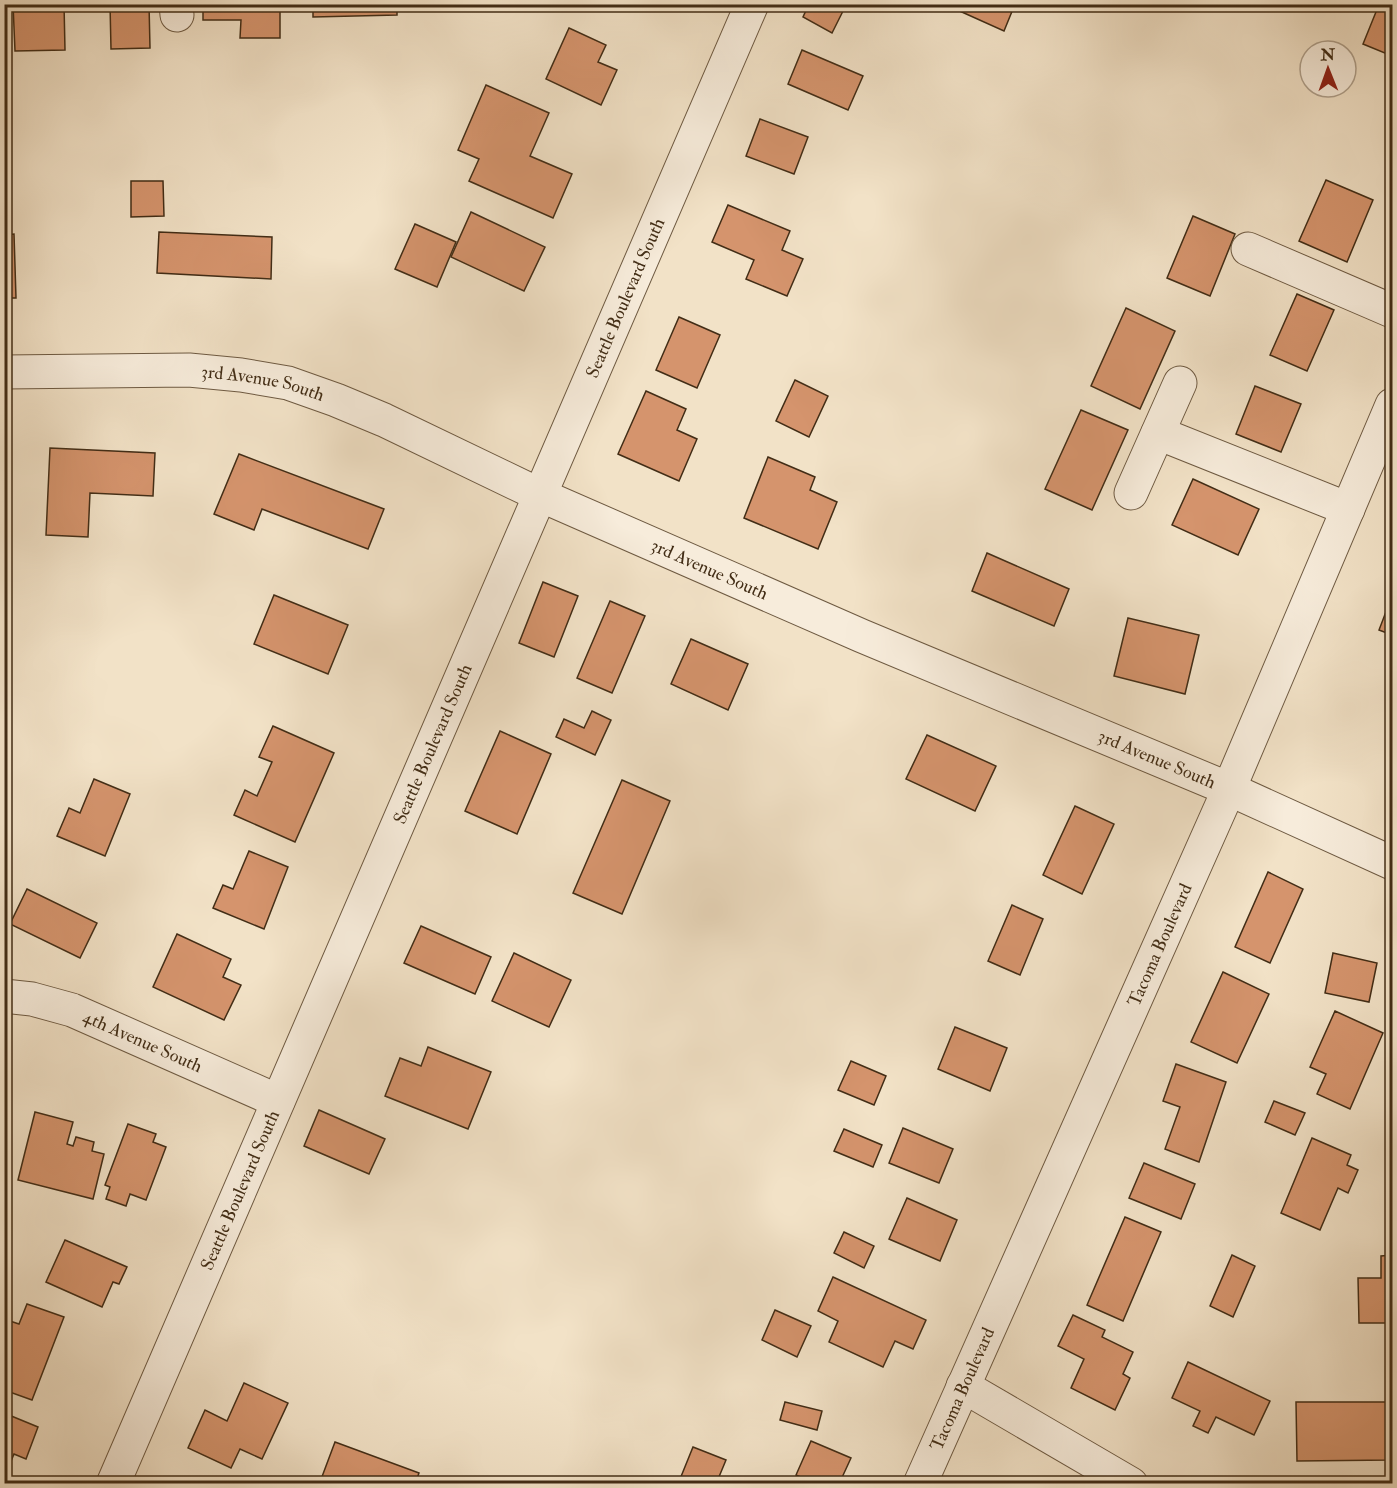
<svg xmlns="http://www.w3.org/2000/svg" width="1397" height="1488" viewBox="0 0 1397 1488" font-family="'IM FELL Double Pica',serif">
<style>
.building{fill:#d5946d;stroke:#422d16;stroke-width:1.5}
.lines{fill:none;stroke-linecap:round;stroke-linejoin:round}
.minor-casing{stroke:#6e5a42;stroke-width:35}
.minor{stroke:#f7ecdb;stroke-width:33}
.labels{text-anchor:middle;dominant-baseline:central;stroke-width:4.5;stroke-linejoin:round;paint-order:stroke}
.street-label{font-size:18px;fill:#422d16;stroke:#f7ecdb}
</style>
<rect width="100%" height="100%" fill="#f2e2c7"/>
<filter id="stains"><feTurbulence type="fractalNoise" baseFrequency=".00333" numOctaves="4"/><feColorMatrix values="0 0 0 0 .2 0 0 0 0 .09 0 0 0 0 .02 0 0 0 .5 -.17"/></filter>
<radialGradient id="worn" r=".72"><stop offset=".6" stop-color="#630" stop-opacity="0"/><stop offset="1" stop-color="#630" stop-opacity=".3"/></radialGradient>
<g class="building">
<path d="M 13,4 L 64,4 L 65,50 L 15,51 Z"/>
<path d="M 110,4 L 149,4 L 150,48 L 111,49 Z"/>
<path d="M 203,4 L 280,4 L 280,38 L 240,38 L 241,20 L 203,20 Z"/>
<path d="M 313,4 L 397,4 L 397,15 L 313,17 Z"/>
<path d="M 809,4 L 836,4 L 844,9 L 832,33 L 803,17 Z"/>
<path d="M 944,4 L 1015,4 L 1004,31 Z"/>
<path d="M 1378,7 L 1392,13 L 1392,56 L 1363,44 Z"/>
<path d="M 569,28 L 606,45 L 598,62 L 617,70 L 601,105 L 546,79 Z"/>
<path d="M 802,50 L 863,76 L 848,110 L 788,84 Z"/>
<path d="M 486,85 L 549,113 L 530,156 L 572,174 L 553,218 L 469,181 L 479,159 L 458,150 Z"/>
<path d="M 760,119 L 808,137 L 794,174 L 746,156 Z"/>
<path d="M 1326,180 L 1373,200 L 1347,262 L 1299,241 Z"/>
<path d="M 131,181 L 163,181 L 164,216 L 131,217 Z"/>
<rect x="4" y="204" width="7" height="24"/>
<path d="M 728,205 L 790,231 L 782,250 L 803,259 L 787,296 L 746,279 L 754,260 L 712,242 Z"/>
<path d="M 471,212 L 545,247 L 524,291 L 451,257 Z"/>
<path d="M 1193,216 L 1235,234 L 1210,296 L 1167,278 Z"/>
<path d="M 415,224 L 456,242 L 437,287 L 395,269 Z"/>
<path d="M 159,232 L 272,237 L 271,279 L 157,273 Z"/>
<path d="M 14,234 L 16,298 L 4,298 L 4,235 Z"/>
<path d="M 1297,294 L 1334,310 L 1307,371 L 1270,355 Z"/>
<path d="M 1126,308 L 1175,331 L 1140,409 L 1091,386 Z"/>
<path d="M 679,317 L 720,335 L 697,388 L 656,370 Z"/>
<path d="M 795,380 L 828,396 L 809,437 L 776,421 Z"/>
<path d="M 1255,386 L 1301,404 L 1281,452 L 1236,434 Z"/>
<path d="M 646,391 L 686,409 L 677,430 L 697,439 L 679,481 L 618,454 Z"/>
<path d="M 1081,410 L 1128,430 L 1092,510 L 1045,489 Z"/>
<path d="M 50,448 L 155,453 L 153,496 L 90,493 L 88,537 L 46,535 Z"/>
<path d="M 239,454 L 384,509 L 368,549 L 262,509 L 254,530 L 214,514 Z"/>
<path d="M 768,457 L 815,477 L 810,490 L 837,502 L 818,549 L 744,518 Z"/>
<path d="M 1193,479 L 1259,509 L 1238,555 L 1172,525 Z"/>
<path d="M 987,553 L 1069,589 L 1054,626 L 972,591 Z"/>
<path d="M 543,582 L 578,596 L 554,657 L 519,643 Z"/>
<path d="M 274,595 L 348,625 L 328,674 L 254,644 Z"/>
<path d="M 1392,596 L 1392,635 L 1379,630 Z"/>
<path d="M 610,601 L 645,616 L 612,693 L 577,678 Z"/>
<path d="M 1128,618 L 1199,635 L 1185,694 L 1114,676 Z"/>
<path d="M 691,639 L 748,664 L 728,710 L 671,684 Z"/>
<path d="M 592,711 L 611,720 L 595,755 L 556,737 L 564,719 L 584,728 Z"/>
<path d="M 273,726 L 334,753 L 295,842 L 234,815 L 245,790 L 257,796 L 272,762 L 259,757 Z"/>
<path d="M 500,731 L 551,754 L 517,834 L 465,811 Z"/>
<path d="M 927,735 L 996,766 L 975,811 L 906,779 Z"/>
<path d="M 94,779 L 130,794 L 105,856 L 57,836 L 69,808 L 80,813 Z"/>
<path d="M 622,780 L 670,801 L 622,914 L 573,893 Z"/>
<path d="M 1075,806 L 1114,824 L 1082,894 L 1043,875 Z"/>
<path d="M 249,851 L 288,867 L 264,929 L 213,908 L 223,885 L 233,889 Z"/>
<path d="M 1268,872 L 1303,889 L 1270,963 L 1235,947 Z"/>
<path d="M 27,889 L 97,923 L 80,958 L 10,924 Z"/>
<path d="M 1012,905 L 1043,919 L 1020,975 L 988,961 Z"/>
<path d="M 421,926 L 491,957 L 475,994 L 404,963 Z"/>
<path d="M 177,934 L 231,959 L 223,977 L 241,985 L 224,1020 L 153,987 Z"/>
<path d="M 514,953 L 571,980 L 549,1027 L 492,1001 Z"/>
<path d="M 1333,953 L 1377,963 L 1369,1002 L 1325,993 Z"/>
<path d="M 1223,972 L 1269,994 L 1237,1063 L 1191,1042 Z"/>
<path d="M 1335,1011 L 1383,1033 L 1350,1109 L 1317,1094 L 1326,1074 L 1310,1067 Z"/>
<path d="M 955,1027 L 1007,1048 L 990,1091 L 938,1069 Z"/>
<path d="M 428,1047 L 491,1072 L 468,1129 L 385,1096 L 400,1058 L 421,1066 Z"/>
<path d="M 851,1061 L 886,1076 L 874,1105 L 838,1090 Z"/>
<path d="M 1176,1064 L 1226,1082 L 1199,1162 L 1165,1149 L 1180,1107 L 1163,1101 Z"/>
<path d="M 1274,1101 L 1305,1113 L 1295,1135 L 1265,1122 Z"/>
<path d="M 319,1110 L 385,1139 L 369,1174 L 304,1146 Z"/>
<path d="M 35,1112 L 73,1122 L 67,1144 L 73,1146 L 76,1137 L 94,1142 L 92,1151 L 104,1154 L 93,1199 L 18,1180 Z"/>
<path d="M 128,1124 L 156,1134 L 153,1142 L 166,1147 L 146,1200 L 130,1194 L 126,1206 L 106,1199 L 110,1187 L 105,1185 Z"/>
<path d="M 903,1128 L 953,1149 L 939,1183 L 889,1163 Z"/>
<path d="M 844,1129 L 882,1145 L 873,1167 L 834,1151 Z"/>
<path d="M 1312,1138 L 1351,1155 L 1347,1165 L 1358,1170 L 1348,1193 L 1338,1188 L 1320,1230 L 1281,1213 Z"/>
<path d="M 1144,1163 L 1195,1184 L 1181,1219 L 1129,1198 Z"/>
<path d="M 907,1198 L 957,1220 L 940,1261 L 889,1239 Z"/>
<path d="M 1125,1217 L 1161,1232 L 1123,1321 L 1087,1305 Z"/>
<path d="M 844,1232 L 874,1246 L 864,1268 L 834,1253 Z"/>
<path d="M 65,1240 L 127,1267 L 119,1284 L 113,1282 L 102,1307 L 46,1282 Z"/>
<path d="M 1232,1255 L 1255,1266 L 1233,1317 L 1210,1306 Z"/>
<path d="M 1392,1255 L 1392,1323 L 1359,1323 L 1358,1278 L 1381,1278 L 1381,1256 Z"/>
<path d="M 833,1277 L 926,1320 L 913,1349 L 895,1341 L 883,1367 L 829,1342 L 838,1321 L 818,1311 Z"/>
<path d="M 27,1304 L 64,1317 L 32,1400 L 4,1390 L 4,1319 L 19,1324 Z"/>
<path d="M 775,1310 L 811,1326 L 797,1357 L 762,1340 Z"/>
<path d="M 1073,1315 L 1105,1330 L 1102,1337 L 1133,1352 L 1123,1374 L 1130,1378 L 1115,1410 L 1071,1388 L 1084,1359 L 1058,1346 Z"/>
<path d="M 1188,1362 L 1270,1401 L 1254,1435 L 1216,1417 L 1208,1433 L 1193,1426 L 1200,1411 L 1172,1398 Z"/>
<path d="M 244,1383 L 288,1403 L 262,1459 L 240,1449 L 231,1468 L 188,1448 L 205,1410 L 227,1421 Z"/>
<path d="M 785,1402 L 822,1411 L 817,1430 L 780,1420 Z"/>
<path d="M 1296,1402 L 1392,1402 L 1392,1460 L 1297,1461 Z"/>
<path d="M 4,1413 L 38,1427 L 26,1459 L 14,1454 L 4,1478 Z"/>
<path d="M 811,1441 L 851,1458 L 839,1484 L 816,1484 L 796,1475 Z"/>
<path d="M 335,1442 L 419,1473 L 415,1484 L 320,1482 Z"/>
<path d="M 693,1447 L 726,1460 L 716,1484 L 678,1484 Z"/>
</g>
<g class="lines">
<defs>
<g id="minor">
<path d="M 176,4 L 177,15"/>
<path d="M 1248,249 L 1392,311"/>
<path id="s1" d="M 4,372 L 189,370 L 241,375 L 288,383 L 336,400 L 384,420 L 540,495 L 862,636 L 1229,789 L 1392,863"/>
<path d="M 1158,433 L 1348,509"/>
<path d="M 1131,493 L 1180,383"/>
<path id="s2" d="M 4,996 L 32,999 L 72,1010 L 278,1101"/>
<path d="M 963,1386 L 1131,1484"/>
<path id="s3" d="M 113,1484 L 752,4"/>
<path id="s4" d="M 920,1484 L 1229,789 L 1392,405"/>
</g>
</defs>
<use href="#minor" class="minor-casing"/>
<use href="#minor" class="minor"/>
</g>
<g class="labels">
<g class="street-label">
<text stroke="none"><textPath href="#s3" startOffset="1292">Seattle Boulevard South</textPath></text>
<text stroke="none"><textPath href="#s1" startOffset="260">3rd Avenue South</textPath></text>
<text stroke="none"><textPath href="#s1" startOffset="746">3rd Avenue South</textPath></text>
<text stroke="none"><textPath href="#s3" startOffset="806">Seattle Boulevard South</textPath></text>
<text stroke="none"><textPath href="#s1" startOffset="1232">3rd Avenue South</textPath></text>
<text stroke="none"><textPath href="#s4" startOffset="590">Tacoma Boulevard</textPath></text>
<text stroke="none"><textPath href="#s2" startOffset="147">4th Avenue South</textPath></text>
<text stroke="none"><textPath href="#s3" startOffset="320">Seattle Boulevard South</textPath></text>
<text stroke="none"><textPath href="#s4" startOffset="104">Tacoma Boulevard</textPath></text>
</g>
</g>
<rect width="1397" height="1488" fill="none" stroke="#f2e2c7" stroke-width="24"/>
<rect x="6" y="6" width="1385" height="1476" fill="none" stroke="#422d16" stroke-width="3"/>
<rect x="12" y="12" width="1373" height="1464" fill="none" stroke="#422d16" stroke-width="1.5"/>
<g transform="translate(1328 69) rotate(359)"><circle r="28" fill="#f7ecdb" stroke="#afa08c" stroke-width="1.5"/>
<path d="M0-4.5L10 22L0 15L-10 22Z" fill="#8f2418"/>
<text y="-9" font-size="16" font-weight="bold" text-anchor="middle" fill="#422d16">N</text>
</g>
<rect width="100%" height="100%" filter="url(#stains)"/>
<rect width="100%" height="100%" fill="url(#worn)"/>
</svg>
